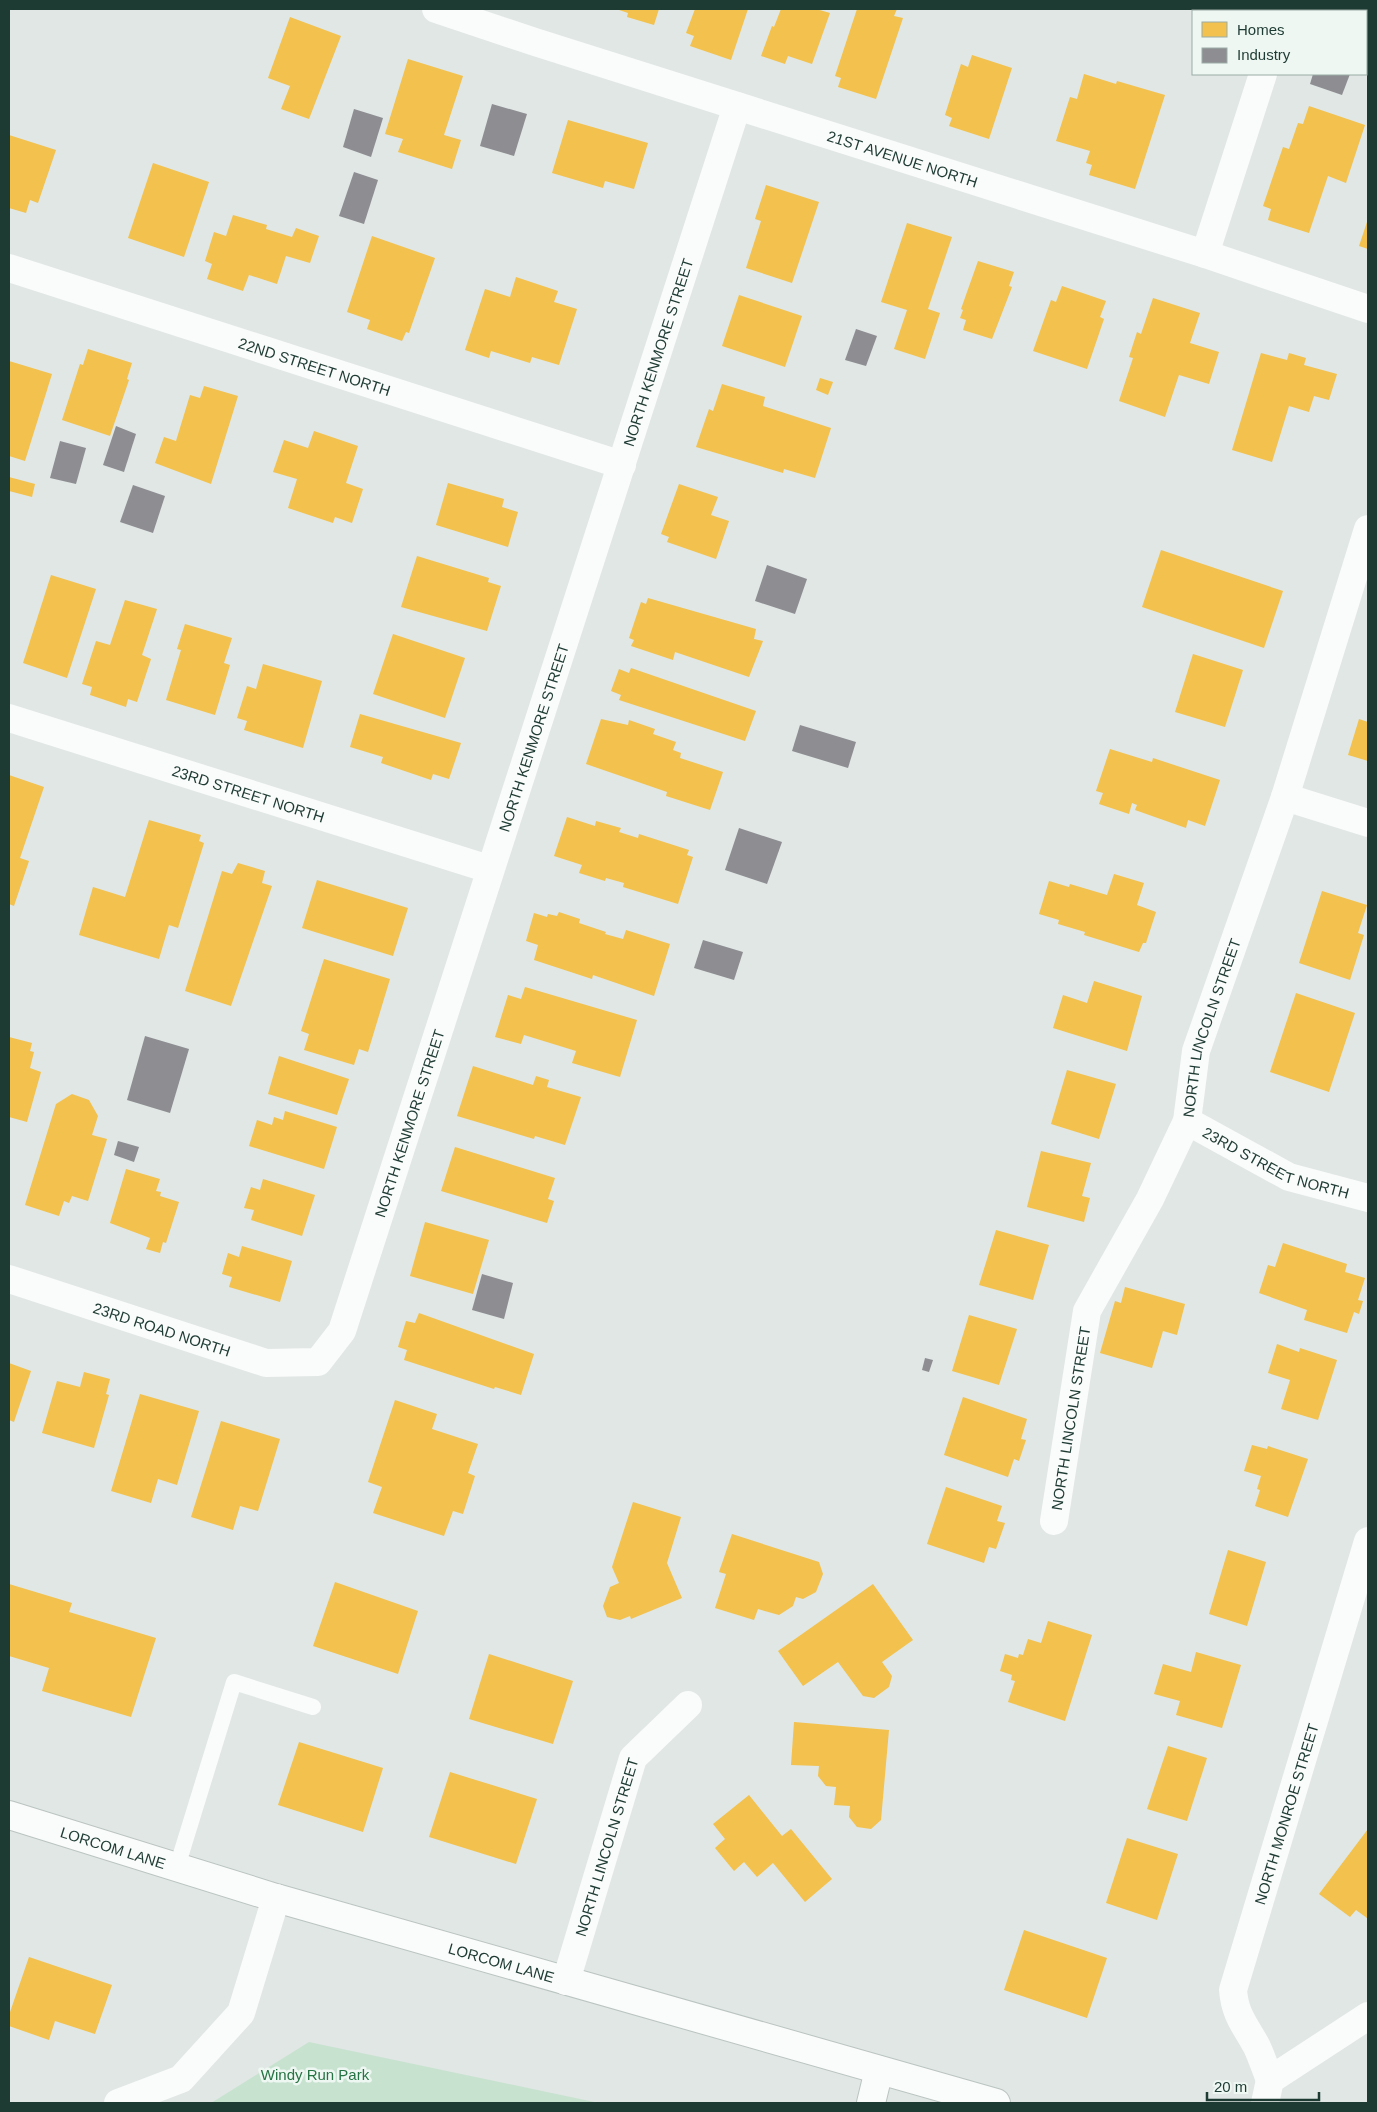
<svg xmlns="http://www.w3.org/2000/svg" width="1377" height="2112" viewBox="0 0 1377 2112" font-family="Helvetica,sans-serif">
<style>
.green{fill:#c8e2d0}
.homes{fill:#f2c14e}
.industry{fill:#8d8d92}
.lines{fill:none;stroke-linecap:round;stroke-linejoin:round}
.secondary-casing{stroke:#bac4c0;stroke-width:30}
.lane{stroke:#fafbfb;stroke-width:16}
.street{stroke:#fafbfb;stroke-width:28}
.secondary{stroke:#fafbfb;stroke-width:28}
.labels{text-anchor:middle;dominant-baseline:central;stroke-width:5;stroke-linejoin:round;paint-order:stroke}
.street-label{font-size:15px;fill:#1e3b33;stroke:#eef7f2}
.park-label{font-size:15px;fill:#267443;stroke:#eef7f2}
</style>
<rect width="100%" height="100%" fill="#e0e7e4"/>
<path class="green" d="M 309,2042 L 599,2103 L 211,2103 Z"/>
<g class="homes">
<path d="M 616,9 L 659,9 L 654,25 L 627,17 L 628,13 Z"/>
<path d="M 695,9 L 748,9 L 731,60 L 690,46 L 694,36 L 686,33 Z"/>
<path d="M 781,9 L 816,9 L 830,13 L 812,64 L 788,56 L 785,64 L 761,56 L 772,26 L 774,27 Z"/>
<path d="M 857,9 L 897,9 L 894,16 L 903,18 L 876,99 L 838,87 L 841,78 L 835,76 Z"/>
<path d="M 290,17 L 341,36 L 309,119 L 281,109 L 290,86 L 268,78 Z"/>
<path d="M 972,55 L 1012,68 L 989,139 L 949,126 L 952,118 L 945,115 L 961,64 L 968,67 Z"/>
<path d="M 408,59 L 463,76 L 444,135 L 461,140 L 452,169 L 398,152 L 403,139 L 385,134 Z"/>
<path d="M 1084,74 L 1116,84 L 1117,81 L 1165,95 L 1135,189 L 1089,175 L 1092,165 L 1086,163 L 1090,151 L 1056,141 L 1070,97 L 1077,99 Z"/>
<path d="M 1309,106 L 1365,125 L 1346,183 L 1328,176 L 1309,233 L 1268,220 L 1271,209 L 1263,206 L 1283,147 L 1289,149 L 1298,123 L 1303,124 Z"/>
<path d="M 568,120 L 648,143 L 634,189 L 605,181 L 603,188 L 552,173 Z"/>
<path d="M 9,135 L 56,150 L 38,203 L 30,200 L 26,213 L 9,208 Z"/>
<path d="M 153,163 L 209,182 L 184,257 L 128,238 Z"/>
<path d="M 766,185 L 819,202 L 792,283 L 746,268 L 761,221 L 755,219 Z"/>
<path d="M 233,215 L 267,225 L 266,229 L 292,237 L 296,228 L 319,236 L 310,263 L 286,256 L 277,284 L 249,275 L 243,291 L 207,279 L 212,264 L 205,261 L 214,232 L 226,236 Z"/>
<path d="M 1368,219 L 1368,249 L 1359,246 Z"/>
<path d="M 907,223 L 952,237 L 928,309 L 940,313 L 925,359 L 894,349 L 907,310 L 881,302 Z"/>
<path d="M 372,236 L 435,258 L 409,333 L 406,332 L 402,341 L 367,329 L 370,320 L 347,312 Z"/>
<path d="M 978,261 L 1014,272 L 1009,286 L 1012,287 L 992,339 L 963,330 L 966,320 L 960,318 L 963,310 L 961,309 Z"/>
<path d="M 516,277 L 558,291 L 554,302 L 577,309 L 559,365 L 532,357 L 530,363 L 491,351 L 489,358 L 465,350 L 485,289 L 510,297 Z"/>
<path d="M 1062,286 L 1106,301 L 1100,317 L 1104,319 L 1087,369 L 1033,351 L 1051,300 L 1056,302 Z"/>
<path d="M 739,295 L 802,316 L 785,367 L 722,346 Z"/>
<path d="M 1153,298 L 1200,313 L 1190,343 L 1219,352 L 1209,384 L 1179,375 L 1165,417 L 1119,401 L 1133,358 L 1129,357 L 1137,332 L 1141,334 Z"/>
<path d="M 88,349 L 132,363 L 127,379 L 129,380 L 110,436 L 62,420 L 80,364 L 83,365 Z"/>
<path d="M 1261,353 L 1287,360 L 1289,353 L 1306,358 L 1304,365 L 1337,374 L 1329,400 L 1314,396 L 1309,412 L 1289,406 L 1272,462 L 1232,450 Z"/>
<path d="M 9,361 L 52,374 L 25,461 L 9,456 Z"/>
<path d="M 820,378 L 833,382 L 828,395 L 816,390 Z"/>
<path d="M 722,384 L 765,397 L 763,406 L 831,428 L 815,478 L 784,469 L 783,473 L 696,447 L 709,409 L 713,411 Z"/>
<path d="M 204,386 L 238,396 L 211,484 L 155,463 L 164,437 L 176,441 L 190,395 L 200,398 Z"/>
<path d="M 314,431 L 358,446 L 346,483 L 363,489 L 352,523 L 335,517 L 333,523 L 288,508 L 297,479 L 273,472 L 284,440 L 308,448 Z"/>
<path d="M 9,477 L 35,484 L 32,497 L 9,491 Z"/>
<path d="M 448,483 L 504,499 L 502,507 L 518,512 L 508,547 L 436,525 Z"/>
<path d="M 679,484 L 718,497 L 711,515 L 729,521 L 716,559 L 667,542 L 669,537 L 661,534 Z"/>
<path d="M 1161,550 L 1283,591 L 1264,648 L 1142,607 Z"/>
<path d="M 417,556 L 489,578 L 488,582 L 501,586 L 487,631 L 401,607 Z"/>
<path d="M 51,575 L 96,589 L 67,678 L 23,663 Z"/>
<path d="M 648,598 L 756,629 L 754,639 L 763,641 L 749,677 L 675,652 L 673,660 L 631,646 L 634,640 L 629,638 L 641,602 L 646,604 Z"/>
<path d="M 125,600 L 157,609 L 142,655 L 151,659 L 137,702 L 128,699 L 126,707 L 90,695 L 92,687 L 82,684 L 96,641 L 110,645 Z"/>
<path d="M 185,624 L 232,638 L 224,663 L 230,665 L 215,715 L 166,700 L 181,650 L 177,649 Z"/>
<path d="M 393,634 L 465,658 L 445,718 L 373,694 Z"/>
<path d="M 1193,654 L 1243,670 L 1225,727 L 1175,712 Z"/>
<path d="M 263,664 L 322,681 L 303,748 L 244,730 L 247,721 L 237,718 L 247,686 L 256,689 Z"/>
<path d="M 631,668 L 756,711 L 745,741 L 619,700 L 621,695 L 611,691 L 619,669 L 629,673 Z"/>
<path d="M 360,714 L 461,743 L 449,779 L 433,774 L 431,780 L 381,763 L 383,757 L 350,747 Z"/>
<path d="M 601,719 L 628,725 L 629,720 L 655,729 L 653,734 L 676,742 L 673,750 L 681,753 L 680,758 L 723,772 L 710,810 L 666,796 L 667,792 L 586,764 Z"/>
<path d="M 1359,719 L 1368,722 L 1368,761 L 1348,755 Z"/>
<path d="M 1110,749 L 1152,762 L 1153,758 L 1220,780 L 1205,826 L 1188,820 L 1186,828 L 1135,810 L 1137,805 L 1132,803 L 1129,814 L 1099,804 L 1103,793 L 1096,791 Z"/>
<path d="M 9,775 L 44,787 L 20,858 L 29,861 L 14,906 L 9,904 Z"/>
<path d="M 567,817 L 595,826 L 596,821 L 621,828 L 619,832 L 638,838 L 639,834 L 689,850 L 687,855 L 693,857 L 678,904 L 623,887 L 624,883 L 606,878 L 605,881 L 579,873 L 582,865 L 554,856 Z"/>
<path d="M 149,820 L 201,835 L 199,841 L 204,843 L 178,928 L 169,925 L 159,959 L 79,935 L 93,887 L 125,897 Z"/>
<path d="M 238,863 L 265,871 L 262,883 L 272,886 L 231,1006 L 185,991 L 222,871 L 232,874 Z"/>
<path d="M 1114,874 L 1144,883 L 1137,905 L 1156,912 L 1146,943 L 1143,943 L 1139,952 L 1084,935 L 1085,932 L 1058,924 L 1059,920 L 1039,914 L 1049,881 L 1069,887 L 1070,884 L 1107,895 Z"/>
<path d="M 317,880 L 408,908 L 393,956 L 302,928 Z"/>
<path d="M 1322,891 L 1367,905 L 1358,933 L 1364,935 L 1350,980 L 1299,963 Z"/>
<path d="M 559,912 L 580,919 L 579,923 L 606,932 L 605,934 L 623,939 L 626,930 L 670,944 L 654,996 L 593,975 L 592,979 L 534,960 L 538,945 L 526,941 L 534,913 L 547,917 L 548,914 L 557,916 Z"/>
<path d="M 324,959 L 390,979 L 368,1052 L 359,1049 L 354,1065 L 304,1050 L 309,1034 L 301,1031 Z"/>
<path d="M 1094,981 L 1142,996 L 1127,1051 L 1053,1028 L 1063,995 L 1087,1003 Z"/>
<path d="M 525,987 L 637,1020 L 620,1077 L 572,1063 L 576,1051 L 524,1035 L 521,1044 L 495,1037 L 508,995 L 521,999 Z"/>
<path d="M 1296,993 L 1355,1013 L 1329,1092 L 1270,1072 Z"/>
<path d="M 9,1037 L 32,1043 L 30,1051 L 34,1052 L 30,1068 L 41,1072 L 27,1122 L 9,1117 Z"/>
<path d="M 279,1056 L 349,1079 L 337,1115 L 268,1094 Z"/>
<path d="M 473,1066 L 533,1085 L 536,1076 L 549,1080 L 547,1087 L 581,1097 L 565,1145 L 535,1136 L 534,1139 L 457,1116 Z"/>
<path d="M 1067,1070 L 1116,1084 L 1099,1139 L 1051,1124 Z"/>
<path d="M 72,1094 L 89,1100 L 98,1116 L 92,1135 L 107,1139 L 88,1201 L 72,1196 L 69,1203 L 64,1201 L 59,1216 L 25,1205 L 56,1104 Z"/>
<path d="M 285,1111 L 337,1127 L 324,1169 L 249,1146 L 257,1120 L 272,1125 L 274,1117 L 283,1120 Z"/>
<path d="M 455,1147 L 555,1178 L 548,1199 L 554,1201 L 547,1223 L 441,1191 Z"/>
<path d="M 1041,1151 L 1091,1163 L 1082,1196 L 1090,1198 L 1084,1222 L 1027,1207 Z"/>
<path d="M 126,1169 L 160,1179 L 156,1191 L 161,1192 L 160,1196 L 179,1202 L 166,1243 L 163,1242 L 160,1253 L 146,1249 L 150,1238 L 110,1223 Z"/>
<path d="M 263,1179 L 315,1195 L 302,1236 L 251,1220 L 254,1210 L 244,1208 L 251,1187 L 260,1190 Z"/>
<path d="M 425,1222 L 489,1240 L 473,1294 L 410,1276 Z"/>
<path d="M 996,1230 L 1049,1245 L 1033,1300 L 979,1285 Z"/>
<path d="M 1283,1243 L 1347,1264 L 1345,1272 L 1365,1278 L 1358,1300 L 1363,1301 L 1359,1314 L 1354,1312 L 1347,1333 L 1304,1320 L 1307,1310 L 1259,1293 L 1268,1265 L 1275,1267 Z"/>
<path d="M 242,1246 L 292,1261 L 280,1302 L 229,1287 L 232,1277 L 222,1274 L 228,1253 L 239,1257 Z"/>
<path d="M 1125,1287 L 1185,1304 L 1177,1335 L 1163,1331 L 1152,1368 L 1100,1353 L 1115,1301 L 1121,1303 Z"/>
<path d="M 419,1313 L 534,1354 L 521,1395 L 495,1387 L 494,1389 L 404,1360 L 407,1350 L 398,1347 L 406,1321 L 415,1323 Z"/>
<path d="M 969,1315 L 1017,1329 L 999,1385 L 952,1371 Z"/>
<path d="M 1277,1344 L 1299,1352 L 1300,1348 L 1337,1360 L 1318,1420 L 1281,1409 L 1290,1380 L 1268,1373 Z"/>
<path d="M 9,1363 L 31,1371 L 14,1422 L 9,1420 Z"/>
<path d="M 84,1372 L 110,1379 L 106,1394 L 109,1395 L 94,1448 L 42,1433 L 57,1381 L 80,1387 Z"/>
<path d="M 140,1394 L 199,1411 L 177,1485 L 158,1479 L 151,1503 L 111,1491 Z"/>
<path d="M 963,1397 L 1027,1419 L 1021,1439 L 1026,1440 L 1019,1461 L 1014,1459 L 1008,1477 L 944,1455 Z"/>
<path d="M 395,1400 L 437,1414 L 432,1429 L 478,1444 L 468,1473 L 475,1476 L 463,1514 L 453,1511 L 444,1536 L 373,1513 L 382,1487 L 368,1482 Z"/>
<path d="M 221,1421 L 280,1439 L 258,1511 L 240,1506 L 233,1530 L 191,1517 Z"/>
<path d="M 1252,1445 L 1267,1449 L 1268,1446 L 1308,1459 L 1288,1517 L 1255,1506 L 1260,1490 L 1257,1489 L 1261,1476 L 1244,1471 Z"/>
<path d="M 946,1487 L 1002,1506 L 997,1521 L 1005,1523 L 996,1549 L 989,1547 L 984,1563 L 927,1544 Z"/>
<path d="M 633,1502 L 681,1517 L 667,1563 L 682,1598 L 631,1619 L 630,1616 L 620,1620 L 607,1617 L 603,1606 L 610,1587 L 619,1583 L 612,1567 Z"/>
<path d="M 732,1534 L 819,1562 L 823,1574 L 816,1592 L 803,1599 L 796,1597 L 793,1606 L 779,1615 L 758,1609 L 754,1620 L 715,1608 L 726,1574 L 719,1572 Z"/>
<path d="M 1228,1550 L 1266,1562 L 1247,1626 L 1209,1614 Z"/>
<path d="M 335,1582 L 418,1611 L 398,1674 L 313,1646 Z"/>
<path d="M 9,1584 L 72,1603 L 69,1612 L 156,1638 L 131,1717 L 42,1691 L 49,1668 L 9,1656 Z"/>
<path d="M 873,1584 L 913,1640 L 882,1662 L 892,1676 L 889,1687 L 874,1698 L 863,1696 L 838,1662 L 803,1686 L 778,1651 Z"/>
<path d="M 1048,1621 L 1092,1635 L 1065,1721 L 1008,1702 L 1015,1681 L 1011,1680 L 1012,1675 L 1000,1671 L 1005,1654 L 1018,1658 L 1019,1654 L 1023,1655 L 1028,1639 L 1041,1643 Z"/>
<path d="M 1196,1652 L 1241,1665 L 1222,1728 L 1176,1715 L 1180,1701 L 1154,1694 L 1163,1664 L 1191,1672 Z"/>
<path d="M 489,1654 L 573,1681 L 553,1744 L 469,1719 Z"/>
<path d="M 794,1722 L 889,1730 L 881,1820 L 871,1829 L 857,1827 L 849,1817 L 850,1806 L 834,1805 L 836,1787 L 826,1786 L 818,1776 L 819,1766 L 791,1765 Z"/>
<path d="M 299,1742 L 383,1768 L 363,1832 L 278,1805 Z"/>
<path d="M 1168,1746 L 1207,1758 L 1187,1821 L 1147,1809 Z"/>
<path d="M 450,1772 L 537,1799 L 516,1864 L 429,1837 Z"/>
<path d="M 749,1795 L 782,1836 L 791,1829 L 832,1879 L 805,1902 L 773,1863 L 757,1877 L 744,1862 L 734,1871 L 715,1848 L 725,1839 L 713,1824 Z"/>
<path d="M 1368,1829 L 1368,1917 L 1367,1918 L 1356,1910 L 1350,1917 L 1319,1894 Z"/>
<path d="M 1127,1838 L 1178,1854 L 1157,1920 L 1106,1903 Z"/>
<path d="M 1024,1930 L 1107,1958 L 1087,2018 L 1004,1990 Z"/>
<path d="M 29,1957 L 112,1985 L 95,2034 L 55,2021 L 49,2040 L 9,2026 L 9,2015 Z"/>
</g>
<g class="industry">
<path d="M 1313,74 L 1350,74 L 1342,95 L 1310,84 Z"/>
<path d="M 492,104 L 527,114 L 514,156 L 480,146 Z"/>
<path d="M 354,109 L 383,118 L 371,157 L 343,147 Z"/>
<path d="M 354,172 L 378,180 L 364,224 L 339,216 Z"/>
<path d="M 856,329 L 877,336 L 866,366 L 845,360 Z"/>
<path d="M 116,426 L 136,434 L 124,472 L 103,465 Z"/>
<path d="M 60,441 L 86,448 L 76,484 L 50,478 Z"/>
<path d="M 133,485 L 165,496 L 153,533 L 120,522 Z"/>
<path d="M 767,565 L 807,579 L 795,614 L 755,601 Z"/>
<path d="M 800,725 L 856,742 L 848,768 L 792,751 Z"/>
<path d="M 739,828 L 782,842 L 767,884 L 725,870 Z"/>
<path d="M 703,940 L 743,952 L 734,980 L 694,968 Z"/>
<path d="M 145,1036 L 189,1049 L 170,1113 L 127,1100 Z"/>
<path d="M 118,1141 L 139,1147 L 134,1162 L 114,1155 Z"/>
<path d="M 482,1274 L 513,1283 L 504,1319 L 472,1310 Z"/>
<path d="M 925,1358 L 933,1360 L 929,1372 L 922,1370 Z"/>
</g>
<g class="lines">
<defs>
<g id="secondary">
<path id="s9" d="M 9,1815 L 276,1898 L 996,2103"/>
<path d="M 871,2103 L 879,2070"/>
</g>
</defs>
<use href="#secondary" class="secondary-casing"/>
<path class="lane" d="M 177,1867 L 234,1682 L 313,1707"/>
<g class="street">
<path id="s1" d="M 436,9 L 535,42 L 1205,254 L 1368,309"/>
<path d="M 1283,11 L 1283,9"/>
<path d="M 1205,254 L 1263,74"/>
<path id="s2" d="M 9,268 L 622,465"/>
<path id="s3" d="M 9,718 L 489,869"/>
<path d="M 1285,797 L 1368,823"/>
<path id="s4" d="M 1187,1121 L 1289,1177 L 1368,1198"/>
<path id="s5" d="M 9,1279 L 266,1363 L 318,1362 L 342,1331 L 737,106"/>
<path id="s6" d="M 1054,1521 L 1087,1311 L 1150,1199 L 1187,1121 L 1196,1051 L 1285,797 L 1368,529"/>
<path id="s7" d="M 566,1981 L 633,1758 L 688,1705"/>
<path id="s8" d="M 1270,2080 C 1266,2070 1262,2058 1257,2047 C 1246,2026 1235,2016 1233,1990 L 1368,1541"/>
<path d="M 118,2103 L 181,2079 L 241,2013 L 276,1898"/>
<path d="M 1265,2103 L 1270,2080 L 1368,2016"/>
</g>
<use href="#secondary" class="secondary"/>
</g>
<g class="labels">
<g class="street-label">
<text stroke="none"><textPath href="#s1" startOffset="490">21ST AVENUE NORTH</textPath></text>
<text stroke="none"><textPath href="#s5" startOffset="1390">NORTH KENMORE STREET</textPath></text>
<text stroke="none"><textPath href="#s2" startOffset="321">22ND STREET NORTH</textPath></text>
<text stroke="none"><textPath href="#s5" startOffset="985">NORTH KENMORE STREET</textPath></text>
<text stroke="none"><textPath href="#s3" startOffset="251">23RD STREET NORTH</textPath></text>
<text stroke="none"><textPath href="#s6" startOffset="524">NORTH LINCOLN STREET</textPath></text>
<text stroke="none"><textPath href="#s5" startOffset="580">NORTH KENMORE STREET</textPath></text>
<text stroke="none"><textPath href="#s4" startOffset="99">23RD STREET NORTH</textPath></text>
<text stroke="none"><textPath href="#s5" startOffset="161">23RD ROAD NORTH</textPath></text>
<text stroke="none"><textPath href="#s6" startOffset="104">NORTH LINCOLN STREET</textPath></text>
<text stroke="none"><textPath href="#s8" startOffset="282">NORTH MONROE STREET</textPath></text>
<text stroke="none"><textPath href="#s9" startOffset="109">LORCOM LANE</textPath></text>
<text stroke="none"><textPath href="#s7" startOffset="140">NORTH LINCOLN STREET</textPath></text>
<text stroke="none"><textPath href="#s9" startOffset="514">LORCOM LANE</textPath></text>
</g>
<g class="park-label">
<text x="315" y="2074">Windy Run Park</text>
</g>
</g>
<rect width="1377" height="2112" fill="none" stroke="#1e3b33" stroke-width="20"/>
<rect x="1192" y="10" width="175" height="65" fill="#eef7f2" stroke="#9baca6"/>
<rect x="1202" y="22" width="25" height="15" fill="#f2c14e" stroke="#9baca6"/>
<text x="1237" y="35" font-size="15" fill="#1e3b33">Homes</text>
<rect x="1202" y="48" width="25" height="15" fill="#8d8d92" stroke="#9baca6"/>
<text x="1237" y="60" font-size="15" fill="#1e3b33">Industry</text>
<path d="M1207 2092v8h112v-8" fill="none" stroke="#1e3b33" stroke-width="2.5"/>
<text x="1214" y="2092" font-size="15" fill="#1e3b33" stroke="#eef7f2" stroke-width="4" paint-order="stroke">20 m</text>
</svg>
